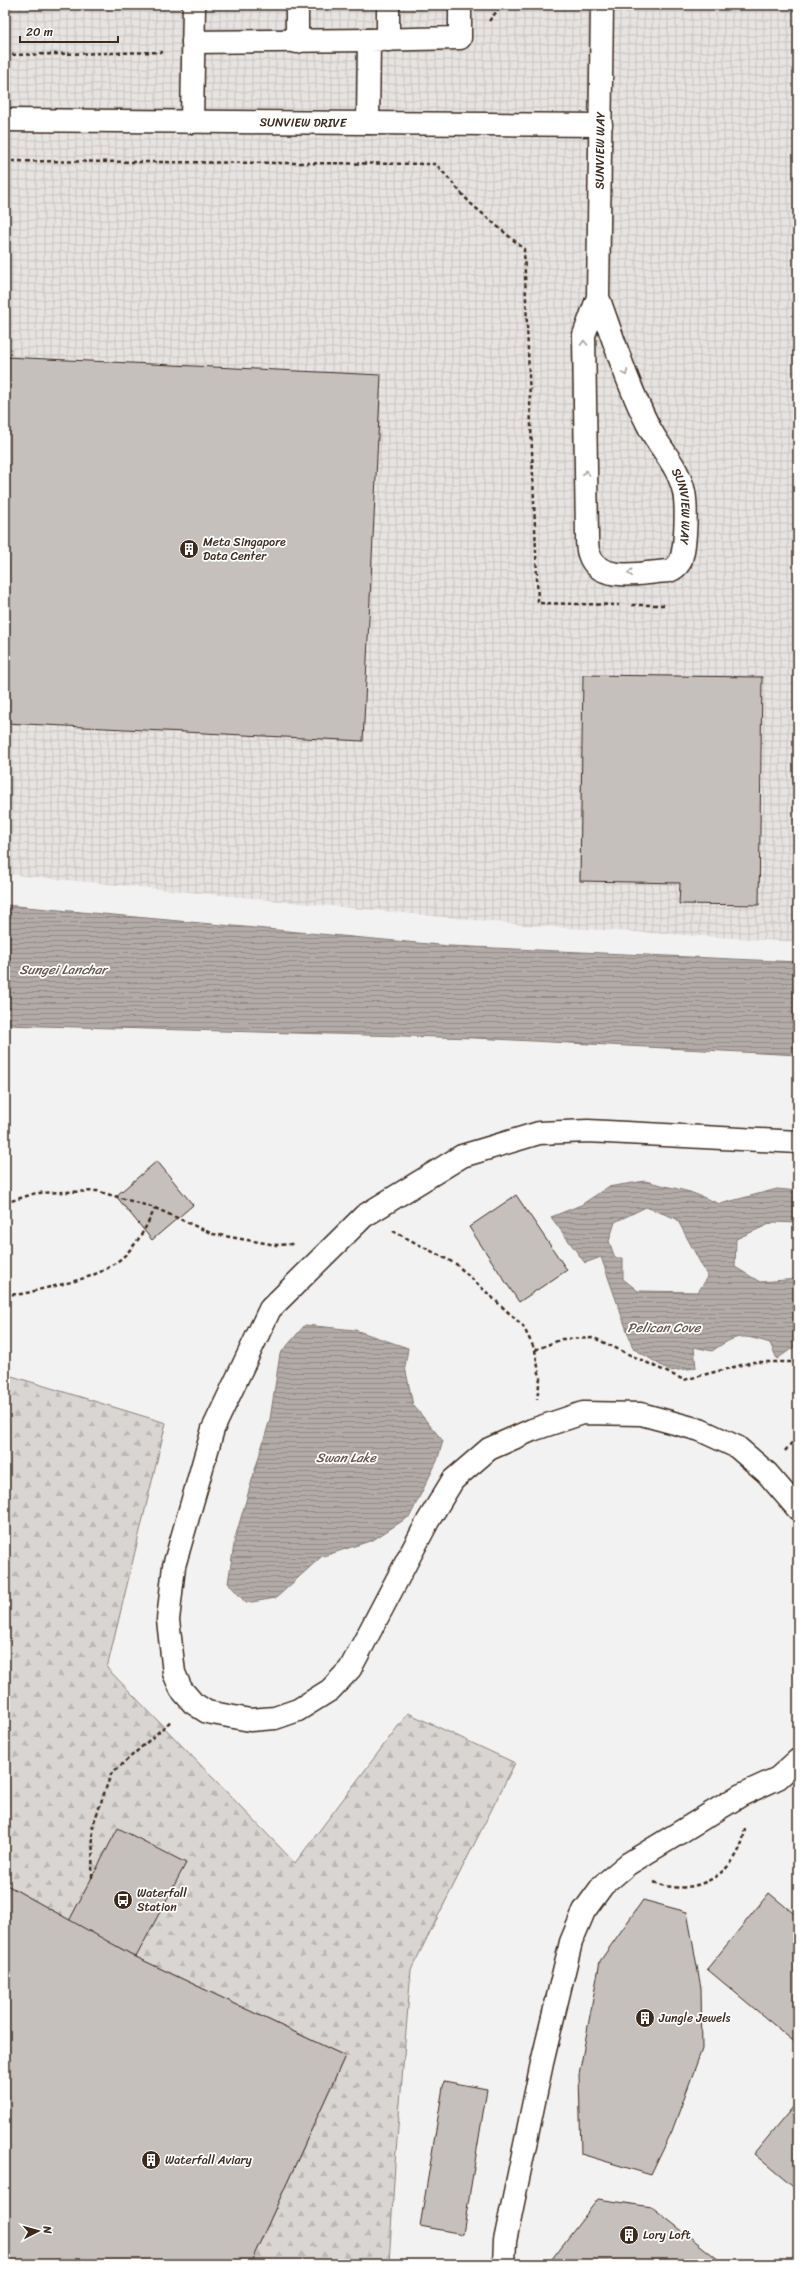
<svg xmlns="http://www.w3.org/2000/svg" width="803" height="2269" viewBox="0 0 803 2269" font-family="Sriracha,sans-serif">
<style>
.industrial{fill:url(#industrial-grid)}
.forest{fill:url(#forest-firs);stroke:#8a8078}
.water{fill:url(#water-rules);stroke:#827770;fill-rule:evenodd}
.building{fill:#c6c0bd;stroke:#3b2a1e}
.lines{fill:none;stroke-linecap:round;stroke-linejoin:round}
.minor-casing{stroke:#3b2a1e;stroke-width:25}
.path{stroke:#3b2a1e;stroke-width:2.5;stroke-dasharray:4 3;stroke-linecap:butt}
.minor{stroke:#fff;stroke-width:22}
.oneway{stroke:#a79f9a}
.labels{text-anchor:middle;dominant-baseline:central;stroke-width:3.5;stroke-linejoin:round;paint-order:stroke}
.street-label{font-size:12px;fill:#3b2a1e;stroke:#fff}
.poi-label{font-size:12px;fill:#3b2a1e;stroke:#fff;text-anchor:start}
.water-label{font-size:13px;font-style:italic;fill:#65574e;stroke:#fff}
</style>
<defs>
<pattern id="industrial-grid" width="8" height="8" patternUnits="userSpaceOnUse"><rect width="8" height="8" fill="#e6e3e2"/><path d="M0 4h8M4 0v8" fill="none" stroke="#c6c3c1"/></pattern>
<pattern id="forest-firs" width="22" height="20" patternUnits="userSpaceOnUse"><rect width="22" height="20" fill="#d8d5d2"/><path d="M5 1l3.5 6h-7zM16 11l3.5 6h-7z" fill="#bab7b4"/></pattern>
<pattern id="water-rules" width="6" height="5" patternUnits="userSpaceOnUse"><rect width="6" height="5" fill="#b2aba7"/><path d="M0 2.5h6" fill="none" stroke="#928b87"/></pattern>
</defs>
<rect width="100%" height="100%" fill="#f3f2f2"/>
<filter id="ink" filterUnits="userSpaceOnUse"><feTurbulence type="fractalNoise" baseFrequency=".025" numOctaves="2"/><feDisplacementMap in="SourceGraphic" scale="8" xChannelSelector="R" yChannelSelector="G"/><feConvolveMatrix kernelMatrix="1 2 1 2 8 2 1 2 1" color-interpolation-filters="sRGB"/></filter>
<g filter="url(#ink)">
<path class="industrial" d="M 5,5 L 798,5 L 798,942 L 536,926 L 5,874 Z"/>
<path class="forest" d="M 5,1374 L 166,1423 L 107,1668 L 295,1863 L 408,1713 L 515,1763 L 411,1970 L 395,2164 L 389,2264 L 250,2264 L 345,2056 L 136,1957 L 5,1884 Z"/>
<g class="water">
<path d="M 5,905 L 450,946 L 798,962 L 798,1055 L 475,1038 L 5,1025 Z"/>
<path d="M 645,1181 L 690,1192 L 720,1204 L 777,1189 L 798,1191 L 798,1223 L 774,1222 L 736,1239 L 735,1267 L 760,1282 L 798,1279 L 798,1344 L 777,1359 L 770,1343 C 741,1334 737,1334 712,1351 L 694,1347 L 696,1368 L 670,1371 L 633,1348 L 601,1257 L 585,1263 L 551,1217 L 581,1205 L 608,1187 ZM 646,1207 L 677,1219 L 708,1277 L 698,1292 L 638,1291 L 623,1279 L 623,1258 L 615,1258 L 609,1241 L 615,1222 Z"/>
<path d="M 305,1325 L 355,1330 L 408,1348 L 405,1367 L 413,1405 L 443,1441 L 437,1461 L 410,1516 L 373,1540 L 321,1557 L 276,1598 L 246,1603 L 228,1583 L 235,1538 L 270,1419 L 280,1354 Z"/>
</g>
<g class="building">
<path d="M 5,357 L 381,375 L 363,741 L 5,723 Z"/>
<path d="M 583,675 L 762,677 L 759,905 L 679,904 L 680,883 L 580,881 Z"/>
<path d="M 157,1161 L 193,1205 L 152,1240 L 116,1196 Z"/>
<path d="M 516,1195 L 567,1270 L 519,1302 L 469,1227 Z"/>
<path d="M 118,1828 L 186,1863 L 136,1957 L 69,1921 Z"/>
<path d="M 5,1884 L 136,1957 L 345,2056 L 250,2264 L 5,2264 Z"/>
<path d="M 769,1893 L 798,1917 L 798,2045 L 707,1969 Z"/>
<path d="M 643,1900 L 687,1912 L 701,1988 L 702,2049 L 672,2131 L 651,2175 L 581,2154 L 579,2075 L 600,1961 Z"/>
<path d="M 444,2081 L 487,2089 L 463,2234 L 420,2226 Z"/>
<path d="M 798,2101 L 798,2191 L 754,2154 Z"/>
<path d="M 598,2199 L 652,2207 L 724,2264 L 548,2264 Z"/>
</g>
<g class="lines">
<defs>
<g id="minor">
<path d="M 297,5 L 297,42"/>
<path d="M 388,40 L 388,5"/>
<path d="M 193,42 L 369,40"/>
<path id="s1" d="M 5,120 L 601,125"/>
<path d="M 192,122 L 194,5"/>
<path d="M 368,123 L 369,40 L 460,38 L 460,5"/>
<path id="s2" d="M 598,297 C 614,341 628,386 649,427 C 660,449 679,467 684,492 C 687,507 686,548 680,562 C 677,567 674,569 669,571 C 645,572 599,585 589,554 C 587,549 587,541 587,536 L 584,335 L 598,297 L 602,5"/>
<path d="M 798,1142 L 588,1131 L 539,1133 L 462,1156 L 364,1216 L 270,1309 L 213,1429 L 174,1566 L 168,1620 L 174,1673 L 181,1689 L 193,1703 L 207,1712 L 250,1720 L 275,1718 L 298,1710 L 330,1690 L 350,1669 L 428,1521 L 453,1480 L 489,1449 L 532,1430 L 583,1413 L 641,1414 L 700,1430 L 737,1447 L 767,1473 L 798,1509"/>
<path d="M 504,2264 L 505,2241 L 542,2063 L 571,1942 L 584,1911 L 603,1885 L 628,1864 L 741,1795 L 778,1778 L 798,1760"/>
</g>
</defs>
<use href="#minor" class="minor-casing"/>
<g class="path">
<path d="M 489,21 L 502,5"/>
<path d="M 5,55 L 164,52"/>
<path d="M 5,161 L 436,164 L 470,203 L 524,249 L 538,603 L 619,605"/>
<path d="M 632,605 L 666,605"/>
<path d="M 5,1203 L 36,1193 L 97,1191 L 155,1208 L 213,1234 L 276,1245 L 294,1244"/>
<path d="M 393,1231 L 456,1264 L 523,1326 L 535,1350 L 540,1378 L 537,1399"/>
<path d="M 5,1293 C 20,1297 32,1291 46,1288 C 105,1275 130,1265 155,1208"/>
<path d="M 535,1350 L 562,1339 L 594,1338 L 684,1380 L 753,1362 L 798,1362"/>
<path d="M 785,1451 L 798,1435"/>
<path d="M 92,1878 L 93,1825 L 111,1774 L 171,1721"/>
<path d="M 654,1882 C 695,1900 742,1871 745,1827"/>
</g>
<use href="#minor" class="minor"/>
</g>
<defs><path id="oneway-chevron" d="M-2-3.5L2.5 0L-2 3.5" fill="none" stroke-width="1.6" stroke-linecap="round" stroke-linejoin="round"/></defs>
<g class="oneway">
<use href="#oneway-chevron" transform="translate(584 343) rotate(-91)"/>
<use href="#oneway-chevron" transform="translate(625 373) rotate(66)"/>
<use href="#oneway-chevron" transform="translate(586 473) rotate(-91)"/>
<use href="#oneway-chevron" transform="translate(630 573) rotate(176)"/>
</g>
</g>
<defs>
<symbol id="building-disc" viewBox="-11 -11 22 22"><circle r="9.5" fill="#3b2a1e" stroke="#fff"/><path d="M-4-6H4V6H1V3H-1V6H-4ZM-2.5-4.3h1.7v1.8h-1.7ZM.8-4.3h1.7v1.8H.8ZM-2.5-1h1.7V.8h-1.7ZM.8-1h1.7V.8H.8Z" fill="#fff"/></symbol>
<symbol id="bus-disc" viewBox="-11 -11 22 22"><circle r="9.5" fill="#3b2a1e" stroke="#fff"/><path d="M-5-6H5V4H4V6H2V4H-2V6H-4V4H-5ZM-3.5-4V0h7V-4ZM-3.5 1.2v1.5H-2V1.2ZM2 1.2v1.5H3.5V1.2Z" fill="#fff"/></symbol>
</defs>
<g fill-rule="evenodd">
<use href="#building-disc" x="178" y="538" width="22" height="22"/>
<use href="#bus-disc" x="112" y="1889" width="22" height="22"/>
<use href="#building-disc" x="634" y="2007" width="22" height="22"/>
<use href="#building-disc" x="140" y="2149" width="22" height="22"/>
<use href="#building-disc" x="618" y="2224" width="22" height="22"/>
</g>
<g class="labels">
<g class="street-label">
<text stroke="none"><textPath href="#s1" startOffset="298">SUNVIEW DRIVE</textPath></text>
<text stroke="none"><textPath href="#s2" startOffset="794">SUNVIEW WAY</textPath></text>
<text stroke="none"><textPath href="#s2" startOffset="228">SUNVIEW WAY</textPath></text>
</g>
<g class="poi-label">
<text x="203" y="542">Meta Singapore<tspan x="203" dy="14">Data Center</tspan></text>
<text x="137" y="1893">Waterfall<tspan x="137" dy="14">Station</tspan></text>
<text x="659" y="2018">Jungle Jewels</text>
<text x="165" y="2160">Waterfall Aviary</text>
<text x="643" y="2235">Lory Loft</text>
</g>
<g class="water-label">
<text x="63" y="969">Sungei Lanchar</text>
<text x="664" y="1327">Pelican Cove</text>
<text x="346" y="1457">Swan Lake</text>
</g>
</g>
<rect width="803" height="2269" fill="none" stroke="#fff" stroke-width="20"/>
<rect x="10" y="10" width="783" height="2249" fill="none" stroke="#3b2a1e" stroke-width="1.5" filter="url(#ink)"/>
<g transform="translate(38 2231) rotate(84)" stroke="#ffffff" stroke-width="3" paint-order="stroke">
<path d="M0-3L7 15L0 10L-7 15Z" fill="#3b2a1e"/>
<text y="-6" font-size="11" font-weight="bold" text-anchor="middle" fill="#3b2a1e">N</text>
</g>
<path d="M20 36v6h98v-6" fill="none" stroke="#3b2a1e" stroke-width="2"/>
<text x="26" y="36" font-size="12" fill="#3b2a1e" stroke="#ffffff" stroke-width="3" paint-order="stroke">20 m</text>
</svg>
